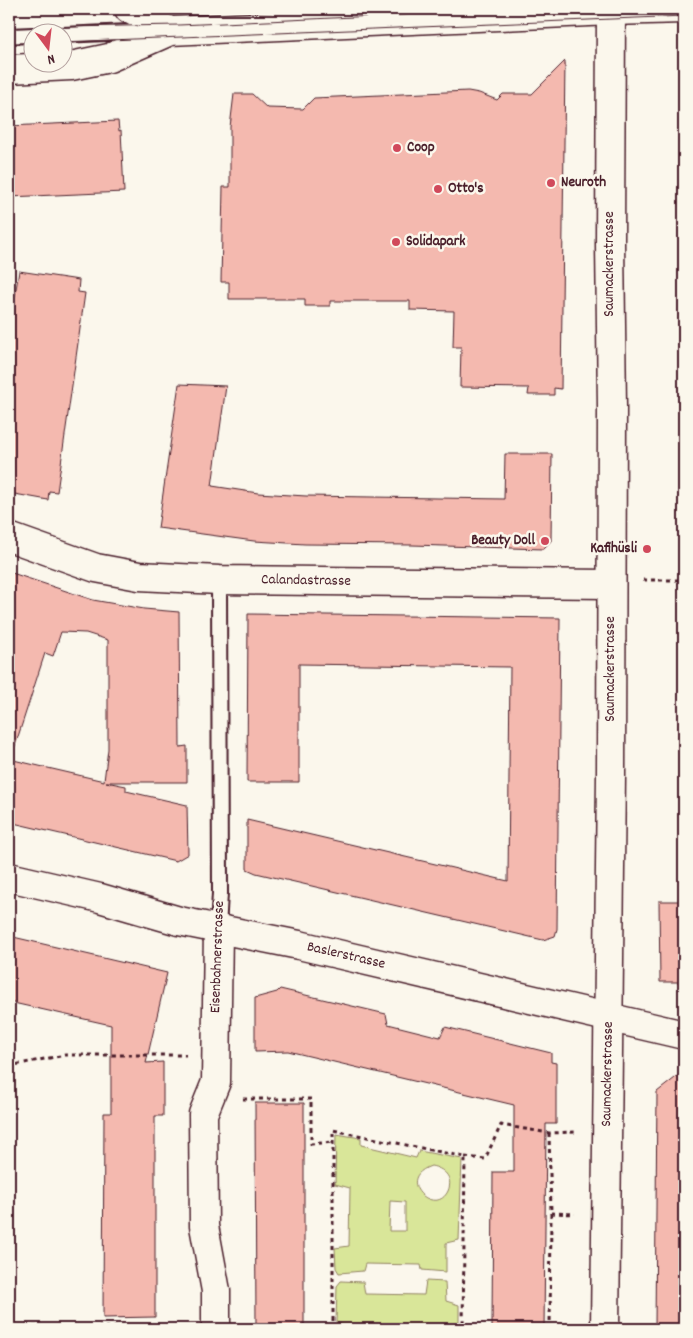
<svg xmlns="http://www.w3.org/2000/svg" width="693" height="1338" viewBox="0 0 693 1338" font-family="Dekko,sans-serif">
<style>
.grass{fill:#d9e699;stroke:#928262;fill-rule:evenodd}
.building{fill:#f4b9af;stroke:#4a1f2b}
.lines{fill:none;stroke-linecap:round;stroke-linejoin:round}
.lane-casing{stroke:#4a1f2b;stroke-width:18}
.street-casing{stroke:#4a1f2b;stroke-width:31}
.secondary-casing{stroke:#4a1f2b;stroke-width:31}
.path{stroke:#4a1f2b;stroke-width:3;stroke-dasharray:4 4;stroke-linecap:butt}
.lane{stroke:#fbf7ec;stroke-width:14}
.street{stroke:#fbf7ec;stroke-width:28}
.secondary{stroke:#fbf7ec;stroke-width:28}
.tram{stroke:#4a1f2b;stroke-width:1}
.poi-dot{fill:#d1495b;stroke:#fbf7ec;stroke-width:2}
.labels{text-anchor:middle;dominant-baseline:central;stroke-width:5;stroke-linejoin:round;paint-order:stroke}
.poi-label{font-size:15px;font-weight:bold;fill:#4a1f2b;stroke:#fbf7ec;text-anchor:start}
.street-label{font-size:15px;fill:#4a1f2b;stroke:#fbf7ec}
</style>
<rect width="100%" height="100%" fill="#fbf7ec"/>
<filter id="ink" filterUnits="userSpaceOnUse"><feTurbulence type="fractalNoise" baseFrequency=".02" numOctaves="2"/><feDisplacementMap in="SourceGraphic" scale="10" xChannelSelector="R" yChannelSelector="G"/><feConvolveMatrix kernelMatrix="1 2 1 2 8 2 1 2 1" color-interpolation-filters="sRGB"/></filter>
<g filter="url(#ink)">
<g class="grass">
<path d="M 336,1134 L 361,1138 L 361,1145 L 416,1158 L 419,1151 L 462,1159 L 459,1240 L 446,1243 L 446,1272 L 422,1270 L 421,1265 L 365,1264 L 363,1271 L 339,1273 L 336,1268 L 335,1248 L 349,1246 L 350,1188 L 335,1184 ZM 431,1166 C 443,1168 454,1177 448,1191 C 435,1218 393,1179 431,1166 ZM 390,1201 L 405,1202 L 405,1231 L 389,1231 Z"/>
<path d="M 341,1281 L 363,1282 L 365,1294 L 424,1295 L 426,1281 L 445,1282 L 446,1301 L 459,1305 L 459,1329 L 349,1329 L 349,1327 L 336,1322 L 337,1286 Z"/>
</g>
<g class="building">
<path d="M 565,61 L 561,389 L 554,388 L 554,395 L 528,395 L 529,388 L 460,387 L 461,347 L 453,347 L 454,311 L 410,310 L 410,301 L 330,301 L 330,306 L 305,306 L 305,299 L 229,299 L 229,282 L 221,282 L 223,187 L 230,187 L 230,127 L 234,94 L 252,94 L 267,108 L 303,109 L 314,98 L 468,91 L 479,93 L 497,100 L 503,94 L 532,94 Z"/>
<path d="M 118,121 L 119,131 L 121,130 L 124,192 L 9,197 L 9,126 Z"/>
<path d="M 19,271 L 79,280 L 78,292 L 85,293 L 57,492 L 49,491 L 48,500 L 9,493 L 9,306 L 13,307 Z"/>
<path d="M 179,384 L 226,386 L 212,486 L 258,493 L 306,496 L 504,499 L 505,454 L 552,454 L 551,541 L 543,549 L 412,545 L 305,544 L 254,541 L 158,528 Z"/>
<path d="M 9,572 L 93,600 L 144,609 L 179,612 L 180,747 L 187,746 L 187,782 L 106,782 L 126,786 L 126,791 L 187,805 L 188,854 L 176,861 L 9,822 L 9,759 L 104,781 L 108,749 L 108,640 L 86,633 L 61,632 L 53,656 L 45,653 L 14,749 L 9,748 Z"/>
<path d="M 248,614 L 560,618 L 557,929 L 555,936 L 543,940 L 256,873 L 247,869 L 247,820 L 508,881 L 510,667 L 299,664 L 299,782 L 247,782 Z"/>
<path d="M 659,901 L 684,901 L 684,982 L 660,982 Z"/>
<path d="M 9,936 L 167,973 L 146,1063 L 163,1062 L 163,1116 L 155,1116 L 155,1317 L 103,1318 L 104,1113 L 111,1113 L 111,1025 L 9,1002 Z"/>
<path d="M 280,989 L 386,1014 L 388,1024 L 440,1037 L 445,1027 L 551,1053 L 551,1062 L 556,1063 L 556,1124 L 546,1124 L 544,1329 L 492,1329 L 493,1172 L 514,1172 L 514,1105 L 288,1051 L 255,1052 L 255,998 L 277,992 Z"/>
<path d="M 684,1071 L 684,1329 L 655,1329 L 657,1092 Z"/>
<path d="M 255,1103 L 304,1103 L 304,1329 L 256,1329 Z"/>
</g>
<g class="lines">
<defs>
<g id="lane">
<path d="M 62,35 L 152,31"/>
<path d="M 9,36 L 32,35"/>
<path d="M 218,929 L 220,893 L 219,580"/>
</g>
<g id="street">
<path d="M 9,537 L 96,568 L 139,576 L 219,580 L 610,584"/>
<path d="M 9,877 L 100,898 L 179,921 L 299,945 L 684,1035"/>
<path d="M 216,1329 L 216,1291 L 204,1226 L 203,1114 L 216,1082 L 218,929"/>
<path d="M 605,1329 L 611,775 L 612,408 L 610,243 L 611,9"/>
</g>
<g id="secondary">
<path d="M 129,9 L 170,31"/>
<path d="M 9,69 L 71,66 L 109,58 L 170,31 L 611,11 L 684,9"/>
</g>
</defs>
<use href="#lane" class="lane-casing"/>
<use href="#street" class="street-casing"/>
<use href="#secondary" class="secondary-casing"/>
<g class="path">
<path d="M 643,580 L 684,580"/>
<path d="M 9,1066 L 65,1055 L 186,1055"/>
<path d="M 243,1099 L 311,1099 L 311,1144 L 333,1142"/>
<path d="M 549,1133 L 551,1213 L 575,1214"/>
<path d="M 465,1157 L 485,1159 L 501,1125 L 549,1133 L 575,1132"/>
<path d="M 9,1327 L 125,1328 L 125,1329"/>
<path d="M 333,1329 L 333,1130 L 465,1157 L 463,1329"/>
<path d="M 550,1329 L 551,1213"/>
</g>
<use href="#lane" class="lane"/>
<use href="#street" class="street"/>
<use href="#secondary" class="secondary"/>
<g class="tram">
<path d="M 9,28 L 179,25 L 530,9"/>
<path d="M 62,42 L 684,16"/>
<path d="M 9,43 L 32,43"/>
</g>
</g>
</g>
<g class="poi-dot">
<circle cx="397" cy="148" r="5"/>
<circle cx="551" cy="183" r="5"/>
<circle cx="438" cy="189" r="5"/>
<circle cx="396" cy="242" r="5"/>
<circle cx="545" cy="541" r="5"/>
<circle cx="647" cy="549" r="5"/>
</g>
<g class="labels">
<g class="poi-label">
<text x="407" y="148">Coop</text>
<text x="561" y="183">Neuroth</text>
<text x="448" y="189">Otto's</text>
<text x="406" y="242">Solidapark</text>
<text x="535" y="541" text-anchor="end">Beauty Doll</text>
<text x="637" y="549" text-anchor="end">Kafihüsli</text>
</g>
<g class="street-label">
<text transform="translate(610 264) rotate(-90)">Saumackerstrasse</text>
<text transform="translate(306 581) rotate(1)">Calandastrasse</text>
<text transform="translate(611 669) rotate(-90)">Saumackerstrasse</text>
<text transform="translate(346 956) rotate(13)">Baslerstrasse</text>
<text transform="translate(218 957) rotate(-88)">Eisenbahnerstrasse</text>
<text transform="translate(608 1074) rotate(-89)">Saumackerstrasse</text>
</g>
</g>
<rect width="693" height="1338" fill="none" stroke="#fbf7ec" stroke-width="30"/>
<rect x="15" y="15" width="663" height="1308" fill="none" stroke="#4a1f2b" stroke-width="2" filter="url(#ink)"/>
<g transform="translate(48 48) rotate(165)"><circle r="24" fill="#fbf7ec" stroke="#b4a19f"/>
<path d="M0-4L9 19L0 12L-9 19Z" fill="#d1495b"/>
<text y="-8" font-size="14" font-weight="bold" text-anchor="middle" fill="#4a1f2b">N</text>
</g>
</svg>
